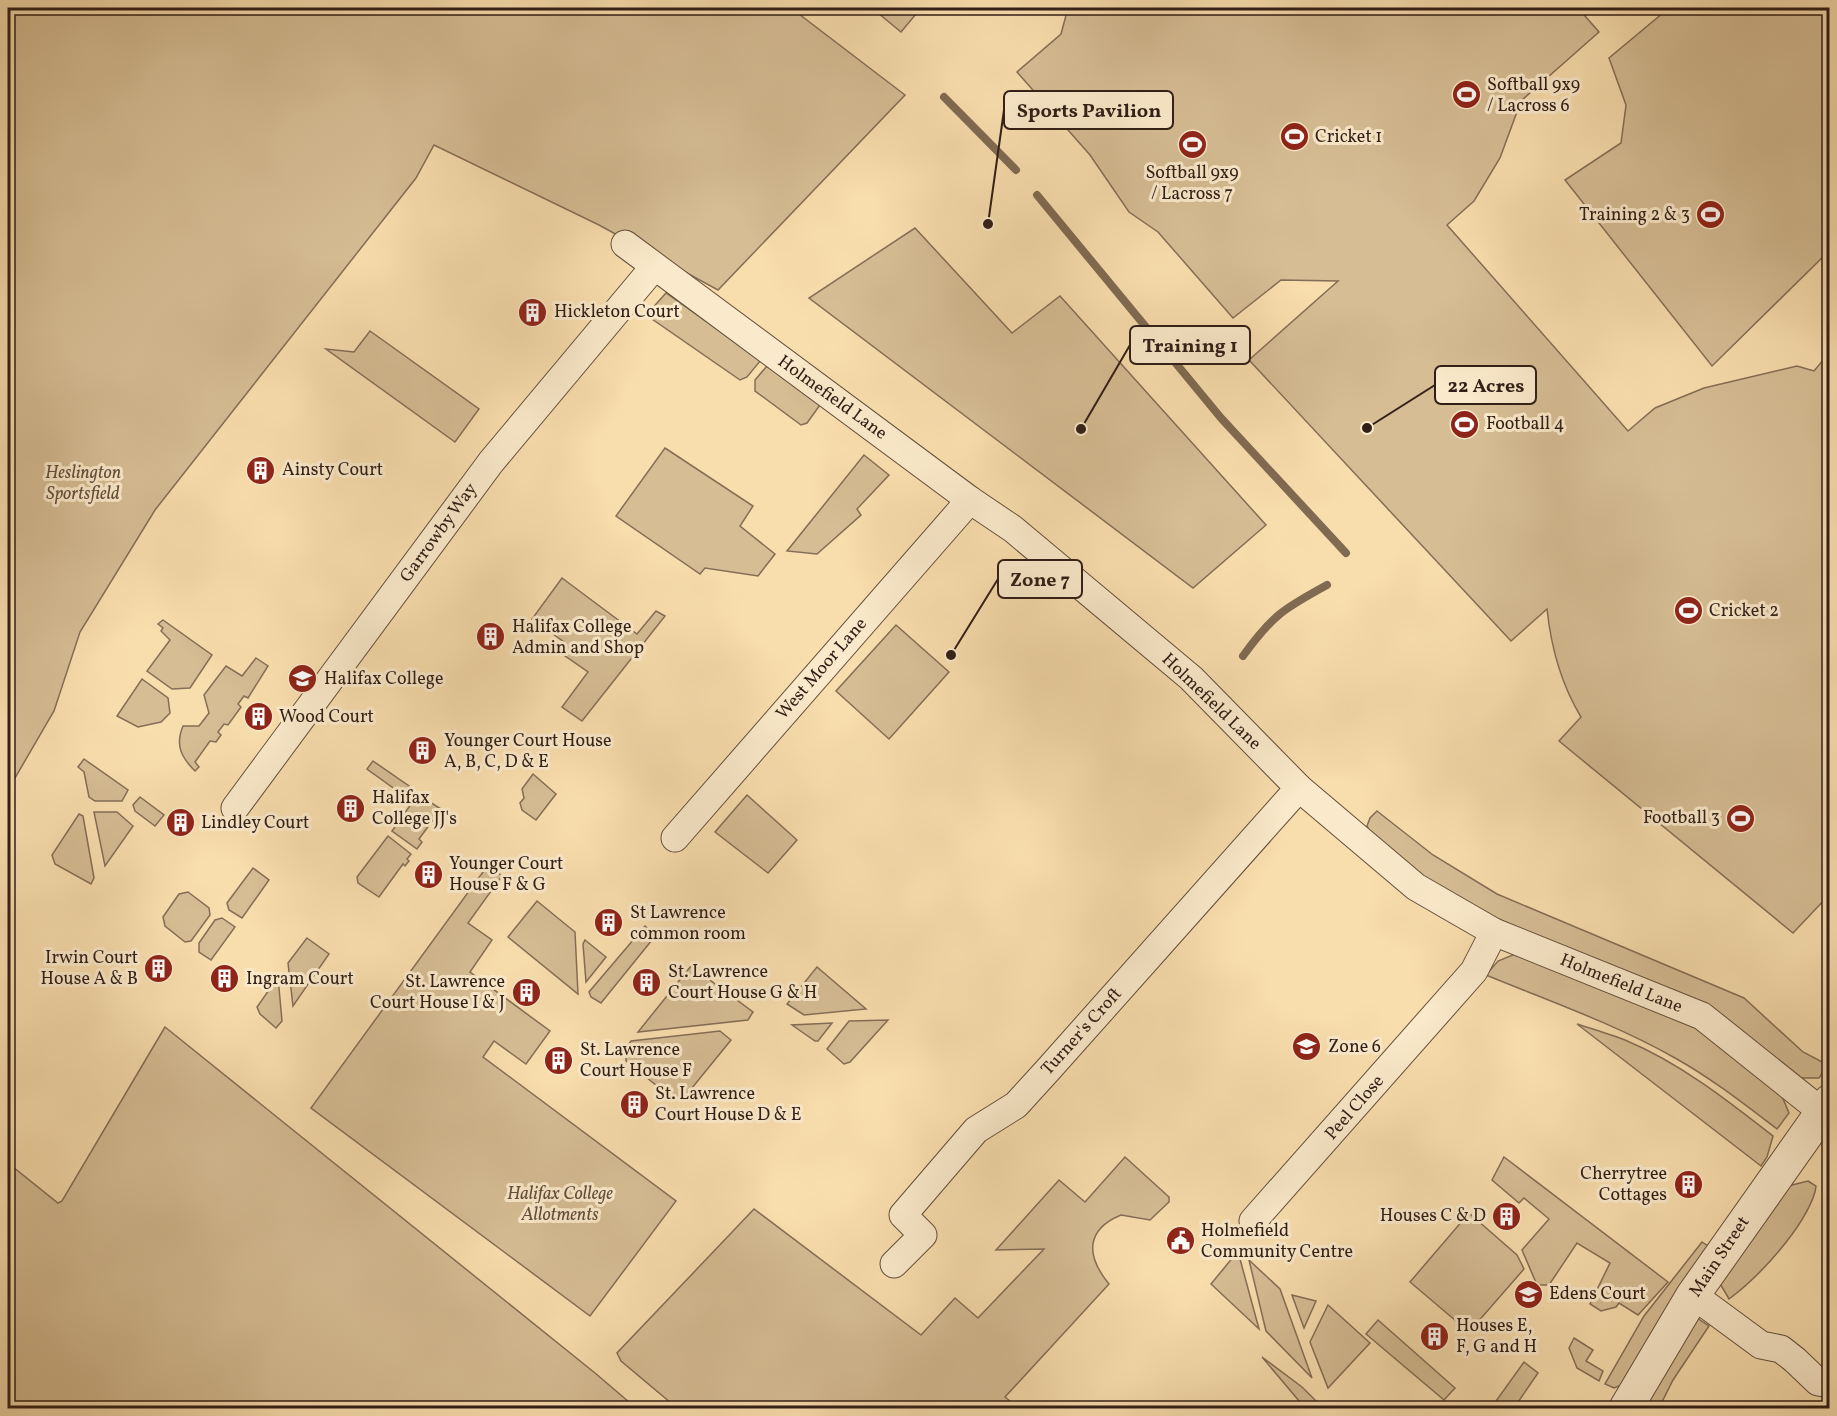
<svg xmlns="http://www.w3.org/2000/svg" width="1837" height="1416" viewBox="0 0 1837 1416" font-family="Vollkorn,serif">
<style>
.green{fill:#d6bd94;stroke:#846e56;stroke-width:1.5}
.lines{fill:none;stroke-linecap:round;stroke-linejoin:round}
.stream{stroke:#806a52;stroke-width:8}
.minor-casing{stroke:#634e3c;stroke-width:29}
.tertiary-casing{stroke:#634e3c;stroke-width:35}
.minor{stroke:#fae9ca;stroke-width:27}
.tertiary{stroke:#fae9ca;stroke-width:33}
.labels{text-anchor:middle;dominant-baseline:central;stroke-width:6;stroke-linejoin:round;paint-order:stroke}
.poi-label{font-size:18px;fill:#311e17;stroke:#fae9ca;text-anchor:start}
.street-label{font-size:18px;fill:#311e17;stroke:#fae9ca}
.park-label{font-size:18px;font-style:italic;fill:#634e3c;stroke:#fae9ca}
.leader{fill:none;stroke:#311e17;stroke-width:2}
.callout-dot{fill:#311e17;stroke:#fae9ca;stroke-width:2}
.callout{fill:#fae9ca;stroke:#311e17;stroke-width:2}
.callout-label{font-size:20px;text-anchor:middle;font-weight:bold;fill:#311e17}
</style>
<rect width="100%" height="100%" fill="#f8ddad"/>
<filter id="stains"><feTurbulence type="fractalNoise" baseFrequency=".00333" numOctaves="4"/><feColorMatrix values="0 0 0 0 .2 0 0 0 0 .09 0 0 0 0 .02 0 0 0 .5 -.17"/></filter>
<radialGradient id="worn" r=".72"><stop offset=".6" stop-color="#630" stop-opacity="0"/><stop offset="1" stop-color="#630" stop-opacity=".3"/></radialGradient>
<g class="green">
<path d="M 8,8 L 791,8 L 905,95 L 718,290 L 599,225 L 434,145 L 416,178 L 155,510 L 80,632 L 54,711 L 8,790 Z"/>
<path d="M 872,8 L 921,8 L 901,32 Z"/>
<path d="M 1068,8 L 1578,8 L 1599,32 L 1521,101 L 1500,158 L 1474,201 L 1447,225 L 1628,431 L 1655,408 L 1704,388 L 1797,366 L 1814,371 L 1829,353 L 1829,895 L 1793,933 L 1559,741 L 1581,717 C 1561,684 1551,647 1547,609 L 1511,641 L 1249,360 L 1338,281 L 1281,280 L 1233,318 L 1158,232 L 1129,212 L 1090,155 L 1017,72 L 1061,34 Z"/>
<path d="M 1669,8 L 1829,8 L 1829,251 L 1712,366 L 1565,180 L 1621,143 L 1626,105 L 1609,58 Z"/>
<path d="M 915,228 L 1012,333 L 1060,296 L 1266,525 L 1193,588 L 809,298 Z"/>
<path d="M 666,293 L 761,360 L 747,377 L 740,380 L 652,319 L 649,312 Z"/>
<path d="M 370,331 L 479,409 L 455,442 L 326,349 L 354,352 Z"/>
<path d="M 767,366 L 820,405 L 807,423 L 801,425 L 755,391 L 755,380 Z"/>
<path d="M 665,448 L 753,506 L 740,526 L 775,554 L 758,576 L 705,568 L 700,574 L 616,516 Z"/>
<path d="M 864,455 L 889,475 L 857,509 L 861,515 L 817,554 L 787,551 Z"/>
<path d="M 562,578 L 637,634 L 656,611 L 665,616 L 582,721 L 562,707 L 588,672 L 558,651 L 564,642 L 532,619 Z"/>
<path d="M 163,620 L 212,655 L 190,688 L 172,689 L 147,671 L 170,640 L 161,631 L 163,628 L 158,624 Z"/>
<path d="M 896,625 L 949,672 L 889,739 L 836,691 Z"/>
<path d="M 256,658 L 268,666 L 248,698 L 244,696 L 238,704 L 241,707 L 228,725 L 224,724 L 218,732 L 221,735 L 216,742 L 210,741 L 195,762 L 199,767 L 195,771 C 181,757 175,745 183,726 L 199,726 L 209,713 L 204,695 L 226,666 L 242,676 Z"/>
<path d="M 142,679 L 168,698 L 170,713 L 161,722 L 138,727 L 117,716 Z"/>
<path d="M 84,759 L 128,790 L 122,801 L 95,801 L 89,797 L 84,772 L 78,767 Z"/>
<path d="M 373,761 L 409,786 L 403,795 L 367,769 Z"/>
<path d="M 533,774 L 556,794 L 536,820 L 522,810 L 520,803 L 524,798 L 522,789 Z"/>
<path d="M 747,795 L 797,840 L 768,873 L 715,832 Z"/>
<path d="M 140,797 L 164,815 L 155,826 L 135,811 L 133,805 Z"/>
<path d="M 416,797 L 422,797 L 441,809 L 419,839 L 422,842 L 417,849 L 392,831 Z"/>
<path d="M 1377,811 L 1433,855 L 1497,894 L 1744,998 L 1803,1052 L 1828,1065 L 1819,1078 L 1800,1078 L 1434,886 L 1371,834 L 1367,826 L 1370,818 Z"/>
<path d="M 94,812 L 117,812 L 133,826 L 105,866 Z"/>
<path d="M 79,814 L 83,816 L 94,878 L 91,884 L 55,864 L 52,855 Z"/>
<path d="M 388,836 L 411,854 L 407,859 L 409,861 L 405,866 L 403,864 L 379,897 L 358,883 L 357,877 Z"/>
<path d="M 488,865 L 502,876 L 468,923 L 492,940 L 470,972 L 550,1031 L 526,1064 L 494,1041 L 483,1057 L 676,1201 L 590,1316 L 311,1108 Z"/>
<path d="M 253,868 L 269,880 L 242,918 L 229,910 L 227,903 Z"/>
<path d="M 188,892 L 209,908 L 210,915 L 191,941 L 185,942 L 165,926 L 163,917 L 179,894 Z"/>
<path d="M 537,901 L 575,932 L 578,994 L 508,937 Z"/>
<path d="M 222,918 L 235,927 L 211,960 L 199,952 L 199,943 L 215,920 Z"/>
<path d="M 645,926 L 656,935 L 601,1003 L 591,997 L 589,992 Z"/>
<path d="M 307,938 L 329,954 L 293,1006 L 288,963 Z"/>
<path d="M 585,940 L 606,957 L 586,982 L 583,944 Z"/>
<path d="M 1515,954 L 1695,1026 L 1781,1094 L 1789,1113 L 1777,1129 C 1744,1104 1711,1078 1675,1058 C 1615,1024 1549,1001 1486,975 L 1498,961 Z"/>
<path d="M 691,966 L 753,1012 L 748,1020 L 638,1032 Z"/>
<path d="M 817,967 L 866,1009 L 804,1015 L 787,1004 Z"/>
<path d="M 278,977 L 282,1021 L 276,1028 L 260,1014 L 257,1007 Z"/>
<path d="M 888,1020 L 850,1062 L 844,1064 L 827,1049 L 849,1021 Z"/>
<path d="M 832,1023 L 818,1041 L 815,1041 L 792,1025 Z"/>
<path d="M 1577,1024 C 1593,1029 1610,1034 1625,1040 C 1680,1063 1727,1100 1773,1136 L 1767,1157 L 1761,1166 Z"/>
<path d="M 165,1027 L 595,1373 L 636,1408 L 14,1408 L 8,1401 L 8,1163 L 58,1203 L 62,1201 Z"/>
<path d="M 720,1031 L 731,1040 L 683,1099 L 672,1098 L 626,1061 L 626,1048 L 631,1041 Z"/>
<path d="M 1125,1157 L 1169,1197 L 1169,1202 L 1150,1220 L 1121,1215 C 1085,1230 1086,1256 1109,1284 L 1005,1397 L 1019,1408 L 677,1408 L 621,1361 L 617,1353 L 754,1209 L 921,1335 L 955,1298 L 978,1318 L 1044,1249 L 996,1250 L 1059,1180 L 1085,1202 Z"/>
<path d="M 1504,1157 L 1668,1282 L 1638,1315 L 1619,1303 L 1616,1307 L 1601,1311 L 1590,1304 L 1610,1263 L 1577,1243 L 1549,1285 L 1537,1285 L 1522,1250 L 1549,1219 L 1524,1198 L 1519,1203 L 1492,1180 Z"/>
<path d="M 1808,1181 L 1816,1186 L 1815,1192 C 1804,1228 1759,1277 1729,1299 L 1719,1282 L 1788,1186 Z"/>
<path d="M 1469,1213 L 1517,1255 L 1524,1269 L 1469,1332 L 1410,1282 Z"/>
<path d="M 1702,1242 L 1708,1246 L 1622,1385 L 1614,1388 L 1605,1384 L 1644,1316 Z"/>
<path d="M 1234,1256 L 1240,1259 L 1259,1329 L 1211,1284 Z"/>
<path d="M 1249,1260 L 1280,1289 L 1312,1378 L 1266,1331 Z"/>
<path d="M 1292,1295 L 1316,1301 L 1304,1328 Z"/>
<path d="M 1328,1305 L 1370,1343 L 1328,1388 L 1310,1342 Z"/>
<path d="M 1697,1318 L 1709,1326 L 1673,1380 L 1659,1408 L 1648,1408 L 1646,1405 Z"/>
<path d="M 1378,1320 L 1455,1388 L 1444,1400 L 1366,1334 Z"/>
<path d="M 1574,1338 L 1593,1350 L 1586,1361 L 1603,1371 L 1599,1381 L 1577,1368 L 1569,1348 Z"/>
<path d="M 1262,1357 L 1302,1387 L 1323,1408 L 1305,1408 Z"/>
<path d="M 1524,1362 L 1538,1373 L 1514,1408 L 1491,1408 Z"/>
</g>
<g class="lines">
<g class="stream">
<path d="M 944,97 L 1016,170"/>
<path d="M 1037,195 L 1221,418 L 1346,553"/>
<path d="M 1243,656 C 1273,615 1283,609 1327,585"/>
</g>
<defs>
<g id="minor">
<path d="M 625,244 L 970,500 L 1013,529 L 1191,678 L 1299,788 L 1416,887 L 1494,932 L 1702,1016 L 1821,1111"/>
<path d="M 235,808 L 491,462 L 654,267"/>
<path d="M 675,838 L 970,500"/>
<path d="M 1253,1221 L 1474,971 L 1494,932"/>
<path d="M 894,1264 L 923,1235 L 903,1215 L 976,1130 L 1016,1105 L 1047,1071 L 1299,788"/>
<path d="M 1693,1295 L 1761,1345 L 1781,1349 L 1795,1360 L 1818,1382 L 1830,1384"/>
</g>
<path id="tertiary" d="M 1626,1408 L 1693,1295 L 1830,1101"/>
</defs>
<use href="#minor" class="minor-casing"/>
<use href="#tertiary" class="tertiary-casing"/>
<use href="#minor" class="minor"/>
<use href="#tertiary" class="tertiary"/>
</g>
<defs>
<symbol id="stadium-disc" viewBox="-11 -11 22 22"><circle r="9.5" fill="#8f2418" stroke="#fae9ca"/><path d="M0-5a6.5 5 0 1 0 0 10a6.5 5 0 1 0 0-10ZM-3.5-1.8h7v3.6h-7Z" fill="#fff"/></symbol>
<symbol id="building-disc" viewBox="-11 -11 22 22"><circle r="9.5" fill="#8f2418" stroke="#fae9ca"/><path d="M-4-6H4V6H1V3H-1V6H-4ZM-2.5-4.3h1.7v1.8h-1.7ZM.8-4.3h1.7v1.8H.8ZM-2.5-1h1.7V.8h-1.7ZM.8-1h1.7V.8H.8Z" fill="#fff"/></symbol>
<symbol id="university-disc" viewBox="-11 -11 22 22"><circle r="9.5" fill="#8f2418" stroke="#fae9ca"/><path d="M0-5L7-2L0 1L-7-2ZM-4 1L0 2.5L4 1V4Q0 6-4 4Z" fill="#fff"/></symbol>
<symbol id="civic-disc" viewBox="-11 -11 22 22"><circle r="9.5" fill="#8f2418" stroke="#fae9ca"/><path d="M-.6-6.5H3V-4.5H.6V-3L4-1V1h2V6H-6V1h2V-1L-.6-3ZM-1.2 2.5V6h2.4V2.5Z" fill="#fff"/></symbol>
</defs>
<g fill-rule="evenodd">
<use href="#stadium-disc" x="1450" y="78" width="33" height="33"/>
<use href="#stadium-disc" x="1278" y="120" width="33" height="33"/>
<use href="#stadium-disc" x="1176" y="128" width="33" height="33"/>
<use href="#stadium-disc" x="1694" y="198" width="33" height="33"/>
<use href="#building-disc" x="516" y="296" width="33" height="33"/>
<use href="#stadium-disc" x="1448" y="408" width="33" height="33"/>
<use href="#building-disc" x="244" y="454" width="33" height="33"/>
<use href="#stadium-disc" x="1672" y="594" width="33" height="33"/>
<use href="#building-disc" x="474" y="620" width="33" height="33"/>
<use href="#university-disc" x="286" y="662" width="33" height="33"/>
<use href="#building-disc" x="242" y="700" width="33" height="33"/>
<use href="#building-disc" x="406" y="734" width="33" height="33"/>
<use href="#building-disc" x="334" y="792" width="33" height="33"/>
<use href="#stadium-disc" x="1724" y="802" width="33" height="33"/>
<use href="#building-disc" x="164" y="806" width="33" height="33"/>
<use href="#building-disc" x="412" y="858" width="33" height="33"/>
<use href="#building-disc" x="592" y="906" width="33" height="33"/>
<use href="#building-disc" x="142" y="952" width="33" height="33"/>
<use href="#building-disc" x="208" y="962" width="33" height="33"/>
<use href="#building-disc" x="630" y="966" width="33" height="33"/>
<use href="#building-disc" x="510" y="976" width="33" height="33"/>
<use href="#university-disc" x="1290" y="1030" width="33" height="33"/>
<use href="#building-disc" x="542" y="1044" width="33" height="33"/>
<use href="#building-disc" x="618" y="1088" width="33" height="33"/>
<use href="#building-disc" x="1672" y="1168" width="33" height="33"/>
<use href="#building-disc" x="1490" y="1200" width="33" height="33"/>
<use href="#civic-disc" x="1164" y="1224" width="33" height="33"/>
<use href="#university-disc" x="1512" y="1278" width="33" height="33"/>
<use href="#building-disc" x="1418" y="1320" width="33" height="33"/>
</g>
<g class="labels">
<g class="poi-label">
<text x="1487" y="85">Softball 9x9<tspan x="1487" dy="21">/ Lacross 6</tspan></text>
<text x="1315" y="137">Cricket 1</text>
<text x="1192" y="173" text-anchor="middle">Softball 9x9<tspan x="1192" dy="21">/ Lacross 7</tspan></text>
<text x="1690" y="215" text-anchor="end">Training 2 &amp; 3</text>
<text x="554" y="312">Hickleton Court</text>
<text x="1486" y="424">Football 4</text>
<text x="282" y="470">Ainsty Court</text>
<text x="1709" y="611">Cricket 2</text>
<text x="512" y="627">Halifax College<tspan x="512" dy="21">Admin and Shop</tspan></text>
<text x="324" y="679">Halifax College</text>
<text x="279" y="717">Wood Court</text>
<text x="444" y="741">Younger Court House<tspan x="444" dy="21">A, B, C, D &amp; E</tspan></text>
<text x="372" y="798">Halifax<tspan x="372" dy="21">College JJ's</tspan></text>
<text x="1720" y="818" text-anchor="end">Football 3</text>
<text x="201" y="823">Lindley Court</text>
<text x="449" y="864">Younger Court<tspan x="449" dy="21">House F &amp; G</tspan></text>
<text x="630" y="913">St Lawrence<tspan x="630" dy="21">common room</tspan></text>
<text x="138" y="958" text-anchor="end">Irwin Court<tspan x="138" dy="21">House A &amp; B</tspan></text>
<text x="668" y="972">St. Lawrence<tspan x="668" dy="21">Court House G &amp; H</tspan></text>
<text x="246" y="979">Ingram Court</text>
<text x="505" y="982" text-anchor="end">St. Lawrence<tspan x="505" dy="21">Court House I &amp; J</tspan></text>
<text x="1328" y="1047">Zone 6</text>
<text x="580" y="1050">St. Lawrence<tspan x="580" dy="21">Court House F</tspan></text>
<text x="655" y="1094">St. Lawrence<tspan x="655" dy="21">Court House D &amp; E</tspan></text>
<text x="1667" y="1174" text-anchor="end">Cherrytree<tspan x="1667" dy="21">Cottages</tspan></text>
<text x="1486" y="1216" text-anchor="end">Houses C &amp; D</text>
<text x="1201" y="1231">Holmefield<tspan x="1201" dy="21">Community Centre</tspan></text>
<text x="1549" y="1294">Edens Court</text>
<text x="1456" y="1326">Houses E,<tspan x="1456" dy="21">F, G and H</tspan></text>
</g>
<g class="street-label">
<text transform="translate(832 398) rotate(36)">Holmefield Lane</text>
<text transform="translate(439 533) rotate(-54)">Garrowby Way</text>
<text transform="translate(822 669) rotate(-49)">West Moor Lane</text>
<text transform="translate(1211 702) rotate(44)">Holmefield Lane</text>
<text transform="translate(1621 984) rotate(22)">Holmefield Lane</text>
<text transform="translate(1082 1032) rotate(-48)">Turner's Croft</text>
<text transform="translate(1355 1108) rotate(-49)">Peel Close</text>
<text transform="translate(1720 1257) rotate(-56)">Main Street</text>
</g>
<g class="park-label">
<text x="83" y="473">Heslington<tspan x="83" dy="21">Sportsfield</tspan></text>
<text x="560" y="1194">Halifax College<tspan x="560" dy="21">Allotments</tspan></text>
</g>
</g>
<path class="leader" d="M988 224L1004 110M1081 429L1130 345M1367 428L1435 385M951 655L998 579"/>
<g class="callout-dot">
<circle cx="988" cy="224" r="6"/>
<circle cx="1081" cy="429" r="6"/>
<circle cx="1367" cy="428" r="6"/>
<circle cx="951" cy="655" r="6"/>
</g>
<g class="callout">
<rect x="1004" y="91" width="169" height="38" rx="6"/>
<rect x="1130" y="326" width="120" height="38" rx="6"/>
<rect x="1435" y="366" width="101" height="38" rx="6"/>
<rect x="998" y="560" width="84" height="38" rx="6"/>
</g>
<g class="callout-label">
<text x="1089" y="117">Sports Pavilion</text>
<text x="1190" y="352">Training 1</text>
<text x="1486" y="392">22 Acres</text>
<text x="1040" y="586">Zone 7</text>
</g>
<rect width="1837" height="1416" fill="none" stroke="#f8ddad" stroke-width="30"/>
<rect x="9" y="9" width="1819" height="1398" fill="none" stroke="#311e17" stroke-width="3"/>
<rect x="15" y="15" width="1807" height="1386" fill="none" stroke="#311e17" stroke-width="1.5"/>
<rect width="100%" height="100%" filter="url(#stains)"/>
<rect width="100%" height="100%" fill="url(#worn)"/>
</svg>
